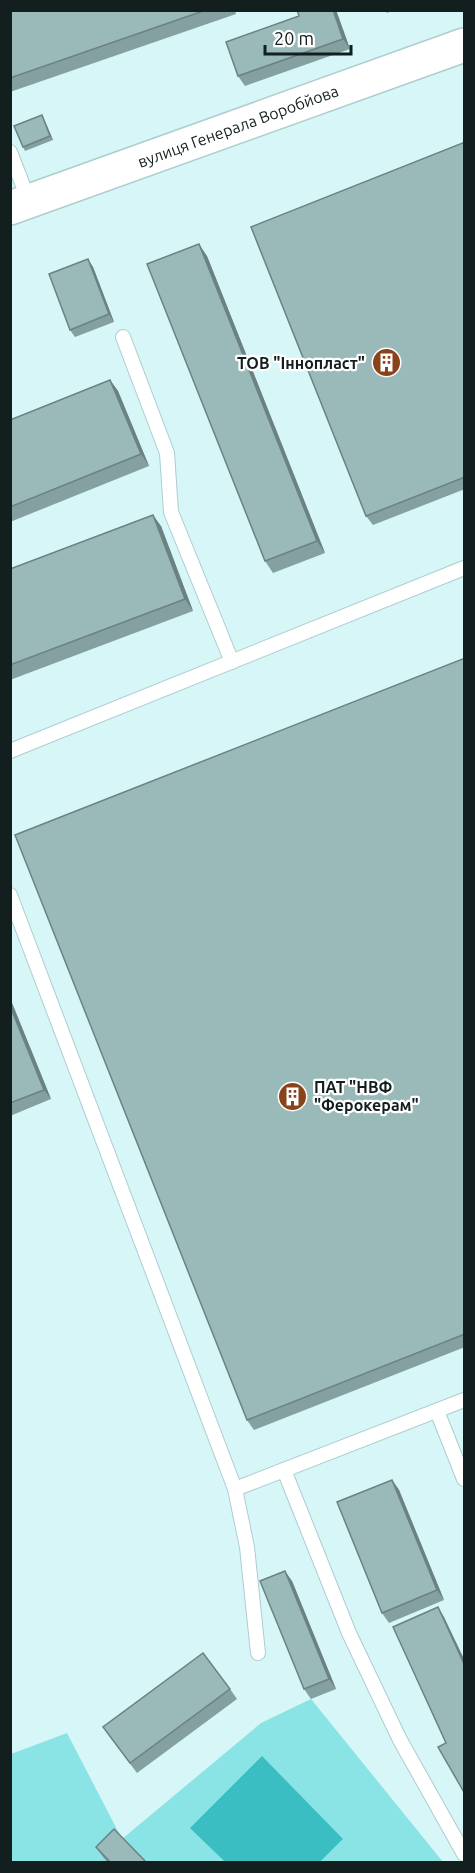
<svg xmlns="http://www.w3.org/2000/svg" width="475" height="1873" viewBox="0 0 475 1873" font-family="Ubuntu,sans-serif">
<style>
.green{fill:#8ae4e5}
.water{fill:#3abec1}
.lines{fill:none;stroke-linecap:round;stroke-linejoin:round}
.service-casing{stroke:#aecdce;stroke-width:16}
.tertiary-casing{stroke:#aecdce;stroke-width:36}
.service{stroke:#fff;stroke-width:14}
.tertiary{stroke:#fff;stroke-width:33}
.wall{fill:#84a0a0}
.shaded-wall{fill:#6c8282}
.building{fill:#9ababa;stroke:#6c8282;stroke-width:1.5}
.labels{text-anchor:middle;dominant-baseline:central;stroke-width:4.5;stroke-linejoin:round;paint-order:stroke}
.street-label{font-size:16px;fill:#131f1f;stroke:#fff}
.poi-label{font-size:16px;font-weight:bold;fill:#131f1f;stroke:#fff;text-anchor:end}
</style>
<rect width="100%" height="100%" fill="#d6f6f7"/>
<path class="green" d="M 311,1699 L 443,1862 L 320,1862 L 343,1839 L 191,1828 L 225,1862 L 11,1862 L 11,1754 L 67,1733 L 122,1839 L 261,1723 Z"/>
<path class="water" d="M 262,1756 L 343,1839 L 320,1862 L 225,1862 L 190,1828 Z"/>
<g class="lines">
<defs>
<g id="service">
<path d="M 10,152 L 29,201"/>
<path d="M 123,337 L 167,453 L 171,512 L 232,662"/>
<path d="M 10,751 L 464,568"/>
<path d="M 10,895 L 235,1489 L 464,1400"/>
<path d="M 437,1411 L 464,1479"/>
<path d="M 284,1470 L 349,1633 L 400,1740 L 464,1854"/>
<path d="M 235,1489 L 247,1547 L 258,1653"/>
</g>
<path id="tertiary" d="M 10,208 L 464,45"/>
</defs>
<use href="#service" class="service-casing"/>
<use href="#tertiary" class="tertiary-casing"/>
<use href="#service" class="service"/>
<use href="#tertiary" class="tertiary"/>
</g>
<g class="wall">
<path d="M 10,10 L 235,10 L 236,14 L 10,92 Z"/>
<path d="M 336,10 L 350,49 L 245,86 L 238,76 L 299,16 Z"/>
<path d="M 385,10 L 394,10 L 387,13 Z"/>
<path d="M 42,115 L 44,119 L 53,140 L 25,151 L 23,147 Z"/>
<path d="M 465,142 L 465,489 L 373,525 L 366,516 Z"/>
<path d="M 207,256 L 325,553 L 273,573 L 265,561 Z"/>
<path d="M 93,267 L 114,322 L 75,337 L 70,330 Z"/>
<path d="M 110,380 L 118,391 L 149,466 L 10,522 L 10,420 Z"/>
<path d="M 161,526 L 193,611 L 10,680 L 10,569 Z"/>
<path d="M 465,658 L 465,1347 L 254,1430 L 247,1420 Z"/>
<path d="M 10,998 L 51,1099 L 10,1116 Z"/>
<path d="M 392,1480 L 399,1490 L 444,1600 L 389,1623 L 382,1613 Z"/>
<path d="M 292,1581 L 336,1689 L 311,1699 L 304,1689 Z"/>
<path d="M 230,1689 L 237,1699 L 137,1773 L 110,1737 Z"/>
<path d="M 96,1847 L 147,1863 L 108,1863 L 103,1857 Z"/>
</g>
<g class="shaded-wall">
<path d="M 333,10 L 336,10 L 350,49 L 343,39 Z"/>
<path d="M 42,115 L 44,119 L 53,140 L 50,136 Z"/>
<path d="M 199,244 L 207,256 L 325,553 L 317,541 Z"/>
<path d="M 88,259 L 93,267 L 114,322 L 109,314 Z"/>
<path d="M 110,380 L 118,391 L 149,466 L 141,454 Z"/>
<path d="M 153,515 L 161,526 L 193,611 L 185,599 Z"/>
<path d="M 10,998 L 51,1099 L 44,1090 L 10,1006 Z"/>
<path d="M 392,1480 L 399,1490 L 444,1600 L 437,1590 Z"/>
<path d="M 285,1571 L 292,1581 L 336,1689 L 329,1679 Z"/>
<path d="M 438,1607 L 444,1617 L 465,1661 L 465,1666 Z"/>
</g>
<g class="building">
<path d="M 10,10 L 206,10 L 10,78 Z"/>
<path d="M 297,10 L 333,10 L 343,39 L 238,76 L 226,42 L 299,16 Z"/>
<path d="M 42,115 L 50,136 L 23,147 L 14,126 Z"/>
<path d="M 465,142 L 465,477 L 366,516 L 251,227 Z"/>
<path d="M 199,244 L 317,541 L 265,561 L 147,264 Z"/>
<path d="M 88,259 L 109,314 L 70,330 L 49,274 Z"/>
<path d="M 110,380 L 141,454 L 10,507 L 10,420 Z"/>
<path d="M 153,515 L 185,599 L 10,665 L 10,569 Z"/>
<path d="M 465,658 L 465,1334 L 247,1420 L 15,835 Z"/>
<path d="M 10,1006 L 44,1090 L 10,1103 Z"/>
<path d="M 392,1480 L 437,1590 L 382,1613 L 337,1502 Z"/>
<path d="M 285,1571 L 329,1679 L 304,1689 L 260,1581 Z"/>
<path d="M 438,1607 L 465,1666 L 465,1794 L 438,1747 L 446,1743 L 393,1627 Z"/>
<path d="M 203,1653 L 230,1689 L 130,1763 L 103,1727 Z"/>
<path d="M 114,1829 L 147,1863 L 111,1863 L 96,1847 Z"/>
</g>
<defs>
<symbol id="building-disc" viewBox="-11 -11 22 22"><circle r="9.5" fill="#88431b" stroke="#fff"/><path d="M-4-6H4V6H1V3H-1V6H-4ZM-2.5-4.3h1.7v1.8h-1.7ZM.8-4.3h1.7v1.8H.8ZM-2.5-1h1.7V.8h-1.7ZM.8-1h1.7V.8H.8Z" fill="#fff"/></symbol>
</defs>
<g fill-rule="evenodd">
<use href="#building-disc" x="370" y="346" width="33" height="33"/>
<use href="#building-disc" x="276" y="1080" width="33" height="33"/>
</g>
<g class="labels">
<g class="street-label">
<text transform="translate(238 126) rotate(-20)">вулиця Генерала Воробйова</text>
</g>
<g class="poi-label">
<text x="365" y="363">ТОВ "Іннопласт"</text>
<text x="314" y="1087" text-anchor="start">ПАТ "НВФ<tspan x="314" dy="18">"Ферокерам"</tspan></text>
</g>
</g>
<rect width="475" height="1873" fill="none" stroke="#131f1f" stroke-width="24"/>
<path d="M265 45v9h86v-9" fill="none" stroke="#131f1f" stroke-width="3"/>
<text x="274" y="45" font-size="18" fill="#131f1f" stroke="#ffffff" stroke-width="4.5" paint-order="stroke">20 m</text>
</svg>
